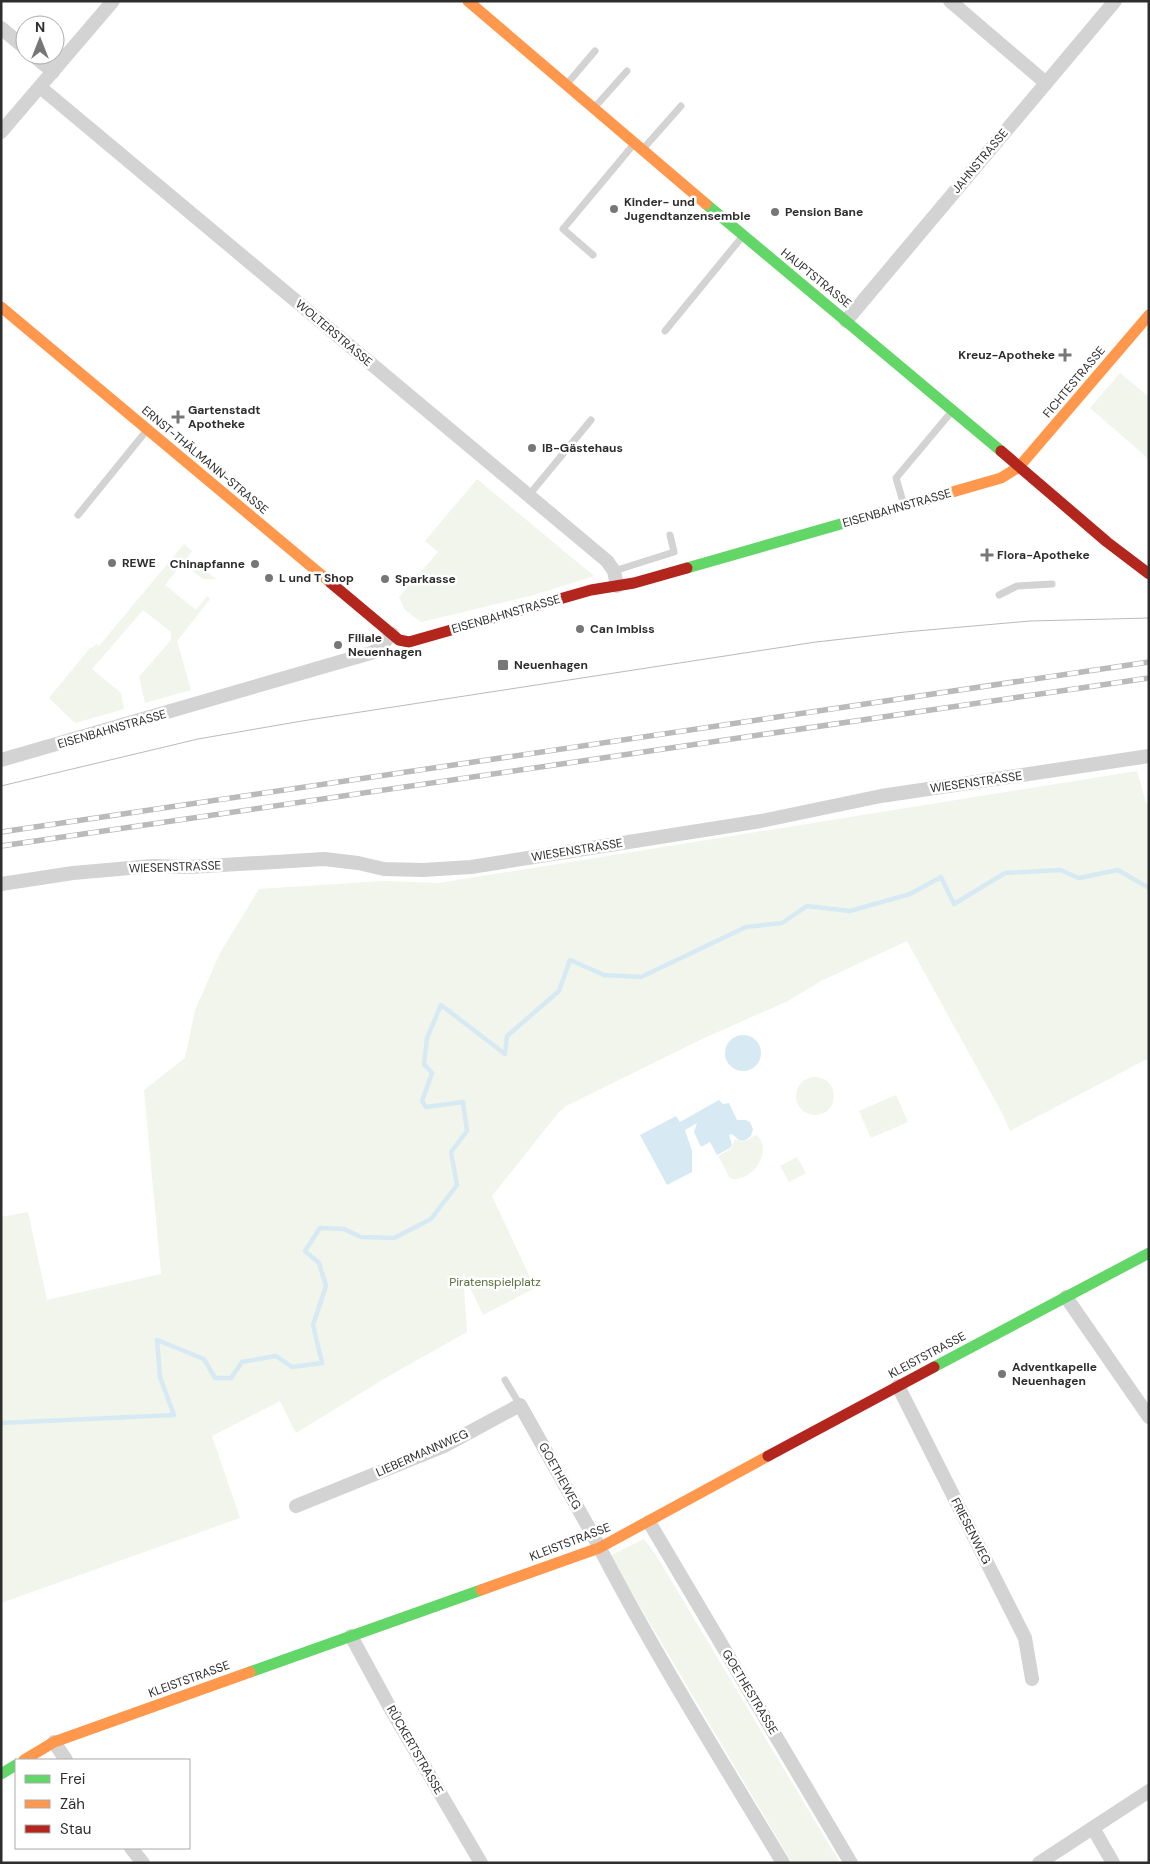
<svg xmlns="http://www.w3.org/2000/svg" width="1150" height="1864" viewBox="0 0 1150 1864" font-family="'DM Sans',sans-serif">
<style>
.green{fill:#f1f5eb}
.water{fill:#d7eaf3}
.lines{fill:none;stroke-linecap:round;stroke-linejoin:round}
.stream{stroke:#d7eaf3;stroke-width:4.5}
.lane{stroke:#d3d3d3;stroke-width:7}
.street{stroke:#d3d3d3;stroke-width:14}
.fast{stroke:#63d668;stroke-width:11}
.slow{stroke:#ff974d;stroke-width:11}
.jam{stroke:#b3261e;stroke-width:11}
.tram{stroke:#bababa;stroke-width:1}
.rail-casing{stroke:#bababa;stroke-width:5.5}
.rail{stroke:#fff;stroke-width:4;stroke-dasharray:11;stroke-linecap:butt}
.poi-dot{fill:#777;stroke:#fff;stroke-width:2}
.labels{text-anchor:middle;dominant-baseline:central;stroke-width:5;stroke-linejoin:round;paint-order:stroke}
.street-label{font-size:12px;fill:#2e2e2e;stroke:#fff}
.poi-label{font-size:12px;font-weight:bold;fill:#2e2e2e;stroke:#fff;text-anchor:start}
.park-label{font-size:12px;fill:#546d39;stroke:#fff}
</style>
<rect width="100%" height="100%" fill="#fff"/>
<g class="green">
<path d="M 1120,373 L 1149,397 L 1149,459 L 1090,408 Z"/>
<path d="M 477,479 L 594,576 L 534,595 L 421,622 L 405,610 L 399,597 L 438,552 L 425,541 Z"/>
<path d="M 184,544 L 192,551 L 188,557 L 216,579 L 203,579 L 182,563 L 165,585 L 196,610 L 207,596 L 210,599 L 177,641 L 191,690 L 145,703 L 139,677 L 171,640 L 171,632 L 143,610 L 92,669 L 121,693 L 124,709 L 75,723 L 49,698 L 91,647 L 92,648 L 96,644 L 99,646 Z"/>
<path d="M 1137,771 L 1146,803 L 1149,803 L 1149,1058 L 1010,1131 L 1002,1113 L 907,941 L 821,981 L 788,1001 L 702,1039 L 566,1106 L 558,1113 L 492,1196 L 535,1288 L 483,1315 L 463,1272 L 467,1332 L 387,1377 L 296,1433 L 280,1401 L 212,1436 L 240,1518 L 1,1603 L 1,1217 L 28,1212 L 47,1300 L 161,1274 L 144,1090 L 185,1058 L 195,1010 L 220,953 L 259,889 L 383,881 L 439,883 Z"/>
<circle cx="815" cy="1096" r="19"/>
<path d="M 896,1095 L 908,1122 L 871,1138 L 859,1111 Z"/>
<path d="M 756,1135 C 775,1149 751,1185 730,1178 L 718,1156 L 731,1149 L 735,1139 L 743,1142 Z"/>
<path d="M 797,1157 L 806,1173 L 789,1182 L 780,1166 Z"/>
<path d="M 644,1539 L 656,1555 L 840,1863 L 792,1863 L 610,1556 Z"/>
</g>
<g class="water">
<circle cx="743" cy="1053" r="18"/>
<path d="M 719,1100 L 723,1104 L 729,1103 L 737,1120 L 746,1120 L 750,1122 L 753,1129 L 751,1136 L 744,1141 L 739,1140 L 732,1134 L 729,1135 L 732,1145 L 730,1148 L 717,1155 L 710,1142 L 701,1147 L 694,1132 L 697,1123 L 685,1130 L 692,1151 L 692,1172 L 667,1185 L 640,1135 L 676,1116 L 680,1122 Z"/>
</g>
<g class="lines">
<path class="stream" d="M 1,1423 L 174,1415 L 160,1377 L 157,1340 L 204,1359 L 215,1378 L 231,1378 L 242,1362 L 276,1356 L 292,1367 L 322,1363 L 313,1325 L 326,1286 L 319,1263 L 305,1251 L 320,1228 L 344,1229 L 361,1237 L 394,1238 L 431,1219 L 457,1185 L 451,1152 L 467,1131 L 463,1102 L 426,1107 L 422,1101 L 432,1073 L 424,1064 L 427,1038 L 441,1005 L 505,1054 L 507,1036 L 559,991 L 570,960 L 604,975 L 641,977 L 746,927 L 782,923 L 807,906 L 850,911 L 910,894 L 941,877 L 954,904 L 1005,873 L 1060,870 L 1079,878 L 1118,870 L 1149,888"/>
<g class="lane">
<path d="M 566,85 L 595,51"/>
<path d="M 594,108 L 627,71"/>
<path d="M 643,149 L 681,106"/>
<path d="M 593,255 L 563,229 L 634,144"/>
<path d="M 665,331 L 742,237"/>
<path d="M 529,495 L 591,420"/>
<path d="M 904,505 L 896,478 L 953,410"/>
<path d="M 78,515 L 147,430"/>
<path d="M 614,571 L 674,552 L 670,535"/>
<path d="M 999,595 L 1017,586 L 1052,584"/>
<path d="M 505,1380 L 520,1405"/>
</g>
<g class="street">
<path d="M 950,1 L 1046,83"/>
<path d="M 1,28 L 25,48"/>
<path d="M 33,55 L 53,72"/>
<path d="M 40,87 L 607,561 L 614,571 L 617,586"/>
<path d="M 1,132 L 113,1"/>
<path d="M 846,321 L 1115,1"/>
<path d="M 1,760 L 374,652 L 392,634"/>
<path d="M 1,884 L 73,873 L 153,866 L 189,867 L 324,859 L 358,863 L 384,869 L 423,870 L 471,867 L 761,821 L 881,796 L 1149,756"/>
<path d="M 1066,1297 L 1149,1417"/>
<path d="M 898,1386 L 1025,1638 L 1032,1679"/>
<path d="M 296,1506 L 444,1446 L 520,1405 L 594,1537 C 651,1648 718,1755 783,1863"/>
<path d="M 649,1522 L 851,1863"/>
<path d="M 351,1636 L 389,1706 L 481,1863"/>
<path d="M 54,1742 L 66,1760"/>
<path d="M 1093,1828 L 1113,1863"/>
<path d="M 131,1848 L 143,1863"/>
<path d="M 1039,1863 L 1149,1791"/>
</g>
<g class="fast">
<path d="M 706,204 L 1001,451"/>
<path d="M 687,568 L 928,499"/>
<path d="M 934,1367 L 1149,1253"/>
<path d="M 250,1672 L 481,1590"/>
<path d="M 1,1774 L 16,1765"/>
</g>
<g class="slow">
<path d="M 468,1 L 706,204"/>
<path d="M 1,307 L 331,583"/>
<path d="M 928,499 L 1001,478 L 1019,467 L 1149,315"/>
<path d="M 481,1590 L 599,1548 L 768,1456"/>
<path d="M 24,1760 L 54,1742 L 250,1672"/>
</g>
<g class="jam">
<path d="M 1001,451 L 1107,542 L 1149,574"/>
<path d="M 331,583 L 399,640 L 409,642 L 591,590 L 634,583 L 687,568"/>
<path d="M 768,1456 L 934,1367"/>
</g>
<path class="tram" d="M 1,786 L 198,739 L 302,721 L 816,642 L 905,632 L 1030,621 L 1149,618"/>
<defs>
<g id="rail">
<path d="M 1,832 L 1149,662"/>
<path d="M 1,846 L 1149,678"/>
</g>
</defs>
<use href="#rail" class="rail-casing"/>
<use href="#rail" class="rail"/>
</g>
<g class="poi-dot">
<circle cx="614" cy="209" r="5"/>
<circle cx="775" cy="212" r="5"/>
<path d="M1062.5 347.5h5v5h5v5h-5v5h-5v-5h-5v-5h5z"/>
<path d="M175.5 409.5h5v5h5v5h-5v5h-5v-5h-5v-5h5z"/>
<circle cx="532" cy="448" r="5"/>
<path d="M984.5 547.5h5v5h5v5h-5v5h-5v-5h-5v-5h5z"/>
<circle cx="112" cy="563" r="5"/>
<circle cx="255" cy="564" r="5"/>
<circle cx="269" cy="578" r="5"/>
<circle cx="385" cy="579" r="5"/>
<circle cx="580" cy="629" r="5"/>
<circle cx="338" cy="645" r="5"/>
<rect x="497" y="659" width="12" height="12" rx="2.5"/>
<circle cx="1002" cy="1374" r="5"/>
</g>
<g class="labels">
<g class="street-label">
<text transform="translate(980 161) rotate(-50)">JAHNSTRASSE</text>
<text transform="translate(816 278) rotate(39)">HAUPTSTRASSE</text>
<text transform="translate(334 333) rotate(40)">WOLTERSTRASSE</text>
<text transform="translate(1074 382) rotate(-50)">FICHTESTRASSE</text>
<text transform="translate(205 460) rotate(40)">ERNST-THÄLMANN-STRASSE</text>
<text transform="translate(897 508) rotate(-16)">EISENBAHNSTRASSE</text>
<text transform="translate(506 614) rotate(-16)">EISENBAHNSTRASSE</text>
<text transform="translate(112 729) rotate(-16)">EISENBAHNSTRASSE</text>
<text transform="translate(976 782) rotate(-8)">WIESENSTRASSE</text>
<text transform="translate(577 850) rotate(-9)">WIESENSTRASSE</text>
<text transform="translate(175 867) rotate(-2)">WIESENSTRASSE</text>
<text transform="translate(927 1355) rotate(-28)">KLEISTSTRASSE</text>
<text transform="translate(422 1453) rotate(-24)">LIEBERMANNWEG</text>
<text transform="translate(560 1476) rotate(61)">GOETHEWEG</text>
<text transform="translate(971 1531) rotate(63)">FRIESENWEG</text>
<text transform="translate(570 1542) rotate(-21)">KLEISTSTRASSE</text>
<text transform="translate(189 1679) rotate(-20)">KLEISTSTRASSE</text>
<text transform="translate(750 1692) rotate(59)">GOETHESTRASSE</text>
<text transform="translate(415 1750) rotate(60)">RÜCKERTSTRASSE</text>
</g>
<g class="poi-label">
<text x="624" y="202">Kinder- und<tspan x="624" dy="14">Jugendtanzensemble</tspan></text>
<text x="785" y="212">Pension Bane</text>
<text x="1055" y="355" text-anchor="end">Kreuz-Apotheke</text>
<text x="188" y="410">Gartenstadt<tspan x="188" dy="14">Apotheke</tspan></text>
<text x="542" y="448">IB-Gästehaus</text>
<text x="997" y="555">Flora-Apotheke</text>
<text x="122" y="563">REWE</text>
<text x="245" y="564" text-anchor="end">Chinapfanne</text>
<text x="279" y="578">L und T Shop</text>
<text x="395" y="579">Sparkasse</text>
<text x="590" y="629">Can Imbiss</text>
<text x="348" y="638">Filiale<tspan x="348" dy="14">Neuenhagen</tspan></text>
<text x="514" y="665">Neuenhagen</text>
<text x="1012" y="1367">Adventkapelle<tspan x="1012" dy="14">Neuenhagen</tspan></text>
</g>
<g class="park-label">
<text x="495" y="1282">Piratenspielplatz</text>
</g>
</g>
<rect width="1150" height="1864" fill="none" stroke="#2e2e2e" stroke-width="5"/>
<rect x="15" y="1759" width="175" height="90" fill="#ffffff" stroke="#ababab"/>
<rect x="25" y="1775" width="25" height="8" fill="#63d668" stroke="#ababab"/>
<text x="60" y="1784" font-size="15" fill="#2e2e2e">Frei</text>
<rect x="25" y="1800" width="25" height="8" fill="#ff974d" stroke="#ababab"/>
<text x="60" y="1809" font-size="15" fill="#2e2e2e">Zäh</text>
<rect x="25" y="1825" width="25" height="8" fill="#b3261e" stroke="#ababab"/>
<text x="60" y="1834" font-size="15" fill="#2e2e2e">Stau</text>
<g transform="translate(40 40)"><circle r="24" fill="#ffffff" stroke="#ababab"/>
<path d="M0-4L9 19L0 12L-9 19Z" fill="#777777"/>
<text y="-8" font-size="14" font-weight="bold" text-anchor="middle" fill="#2e2e2e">N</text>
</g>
</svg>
